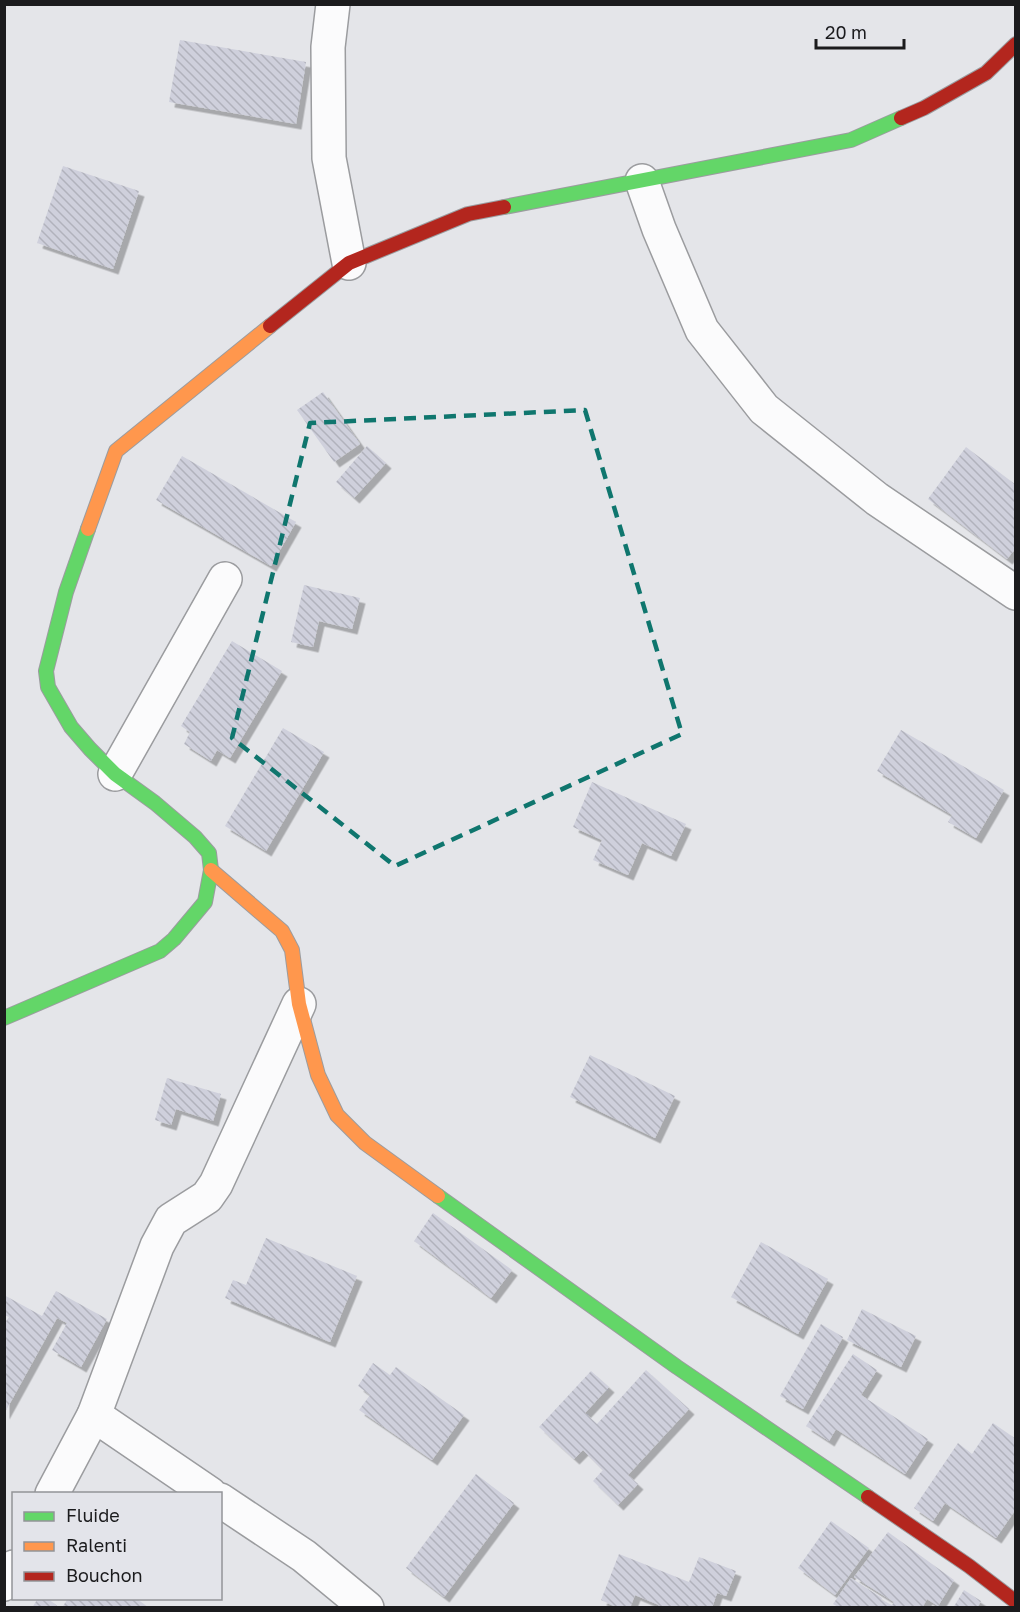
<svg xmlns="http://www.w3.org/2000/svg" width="1020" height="1612" viewBox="0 0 1020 1612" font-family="'Golos Text',sans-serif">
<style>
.building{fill:url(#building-back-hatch);filter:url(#shadow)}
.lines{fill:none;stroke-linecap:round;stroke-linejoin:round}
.street-casing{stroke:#9b9c9f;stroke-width:36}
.fast-casing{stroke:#9b9c9f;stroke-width:16}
.slow-casing{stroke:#9b9c9f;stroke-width:16}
.jam-casing{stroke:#9b9c9f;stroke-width:16}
.street{stroke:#fbfbfc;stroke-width:33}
.fast{stroke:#63d668;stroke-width:14}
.slow{stroke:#ff974d;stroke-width:14}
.jam{stroke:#b3261e;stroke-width:14}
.marked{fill:none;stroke:#0f766e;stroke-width:4.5;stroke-dasharray:12 8;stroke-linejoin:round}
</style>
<defs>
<pattern id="building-back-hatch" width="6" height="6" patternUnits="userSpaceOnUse" patternTransform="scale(1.5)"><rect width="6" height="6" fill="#cfd0dc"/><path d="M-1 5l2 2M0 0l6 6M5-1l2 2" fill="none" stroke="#b1b2bc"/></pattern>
<filter id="shadow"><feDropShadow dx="5.5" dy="5.5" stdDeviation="0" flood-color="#0004"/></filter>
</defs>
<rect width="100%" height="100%" fill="#e4e5e9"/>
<g class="building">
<path d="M 180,40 L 306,62 L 296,124 L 169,102 Z"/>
<path d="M 63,166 L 139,191 L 113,269 L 37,243 Z"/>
<path d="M 323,392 L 360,444 L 334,462 L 297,410 Z"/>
<path d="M 367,446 L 386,463 L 354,498 L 336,482 Z"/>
<path d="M 966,447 L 1016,485 L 1016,548 L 1007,559 L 928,499 Z"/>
<path d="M 182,456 L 296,522 L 271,566 L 156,500 Z"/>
<path d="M 304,585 L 360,598 L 352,629 L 319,621 L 313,647 L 291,642 Z"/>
<path d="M 232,641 L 282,671 L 230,758 L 217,750 L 211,761 L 184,744 L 190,732 L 181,726 Z"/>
<path d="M 283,728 L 324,752 L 266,851 L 225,826 Z"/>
<path d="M 901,730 L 1004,790 L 976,838 L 948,822 L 952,815 L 877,771 Z"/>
<path d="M 592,782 L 686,824 L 671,856 L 642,843 L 628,875 L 593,860 L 602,840 L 573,827 Z"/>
<path d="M 590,1055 L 675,1096 L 655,1138 L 570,1097 Z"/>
<path d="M 167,1078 L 221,1094 L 213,1121 L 176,1109 L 171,1125 L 155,1120 Z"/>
<path d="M 433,1213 L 512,1270 L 491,1298 L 414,1241 Z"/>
<path d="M 266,1238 L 357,1276 L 330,1342 L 225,1298 L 233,1280 L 246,1285 Z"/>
<path d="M 761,1242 L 828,1279 L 798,1334 L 731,1297 Z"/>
<path d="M 56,1291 L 107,1319 L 81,1367 L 52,1350 L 67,1323 L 57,1318 L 4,1414 L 4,1324 L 9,1317 L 4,1315 L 4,1295 L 42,1316 Z"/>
<path d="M 862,1309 L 916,1336 L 901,1367 L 847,1340 Z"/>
<path d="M 821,1324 L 843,1337 L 803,1409 L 780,1396 Z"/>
<path d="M 853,1354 L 877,1370 L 861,1395 L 928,1439 L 905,1474 L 836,1429 L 829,1441 L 806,1426 Z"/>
<path d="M 373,1363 L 390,1375 L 396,1367 L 464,1415 L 432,1460 L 359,1410 L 370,1395 L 358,1386 Z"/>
<path d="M 646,1370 L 689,1409 L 628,1475 L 638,1484 L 618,1505 L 593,1481 L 603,1470 L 583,1450 L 574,1459 L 539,1427 L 591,1371 L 609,1387 L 585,1413 L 597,1424 Z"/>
<path d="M 993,1423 L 1016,1439 L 1016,1509 L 996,1538 L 945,1503 L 933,1521 L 914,1508 L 958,1443 L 972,1454 Z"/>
<path d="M 476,1474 L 514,1503 L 444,1597 L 406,1568 Z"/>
<path d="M 831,1521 L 869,1548 L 835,1595 L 798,1568 Z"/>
<path d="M 888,1532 L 954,1580 L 938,1606 L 927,1599 L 922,1608 L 840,1608 L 833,1604 L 851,1578 L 882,1598 L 881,1600 L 892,1605 L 894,1602 L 854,1577 Z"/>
<path d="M 619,1554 L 689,1582 L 699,1557 L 736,1571 L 726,1596 L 717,1593 L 712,1608 L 658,1608 L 659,1605 L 635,1595 L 630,1608 L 618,1608 L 601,1600 Z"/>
<path d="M 964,1590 L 981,1601 L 977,1608 L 953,1608 Z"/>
<path d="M 38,1598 L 47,1598 L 60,1608 L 32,1608 Z"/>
<path d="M 68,1598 L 136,1598 L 149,1608 L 62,1608 Z"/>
</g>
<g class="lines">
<defs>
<g id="street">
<path d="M 333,4 L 328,47 L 329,158 L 349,263"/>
<path d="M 642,181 L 659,229 L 702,330 L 764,409 L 877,499 L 1016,593"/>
<path d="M 115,774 L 225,579"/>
<path d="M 94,1415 L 210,1494"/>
<path d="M 52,1494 L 94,1415 L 157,1246 L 171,1220 L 207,1197 L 216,1184 L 299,1004"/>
<path d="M 220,1500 L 304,1556 L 367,1608"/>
<path d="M 4,1584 L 14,1567"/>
</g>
<g id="fast">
<path d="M 504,207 L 851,140 L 901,118"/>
<path d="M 4,1018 L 160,951 L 174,939 L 205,902 L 211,870 L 209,853 L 195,837 L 155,803 L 115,774 L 90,749 L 71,727 L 48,687 L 46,671 L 66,592 L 88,529"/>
<path d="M 438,1196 L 677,1367 L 868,1497"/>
</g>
<g id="slow">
<path d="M 88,529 L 116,451 L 270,326"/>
<path d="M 211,870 L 282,931 L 292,950 L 299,1004 L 318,1075 L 337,1115 L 365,1143 L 438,1196"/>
</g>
<g id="jam">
<path d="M 901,118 L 924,108 L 986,73 L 1016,44"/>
<path d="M 270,326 L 349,263 L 468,214 L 504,207"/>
<path d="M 868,1497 L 969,1566 L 1016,1602"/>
</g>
</defs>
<use href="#street" class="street-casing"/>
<use href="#fast" class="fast-casing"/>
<use href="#slow" class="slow-casing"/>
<use href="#jam" class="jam-casing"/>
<use href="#street" class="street"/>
<use href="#fast" class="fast"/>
<use href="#slow" class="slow"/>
<use href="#jam" class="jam"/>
</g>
<path class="marked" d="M 585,410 L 682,734 L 395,866 L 232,738 L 310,423 Z"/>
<rect width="1020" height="1612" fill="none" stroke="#1b1b1d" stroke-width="12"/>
<rect x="12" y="1492" width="210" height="108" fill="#e3e4ea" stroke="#939498" stroke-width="1.5"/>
<rect x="24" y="1512" width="30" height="9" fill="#63d668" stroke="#939498" stroke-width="1.5"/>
<text x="66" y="1522" font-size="18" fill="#1b1b1d">Fluide</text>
<rect x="24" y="1542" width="30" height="9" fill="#ff974d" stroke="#939498" stroke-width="1.5"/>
<text x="66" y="1552" font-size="18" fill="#1b1b1d">Ralenti</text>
<rect x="24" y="1572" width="30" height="9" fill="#b3261e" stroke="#939498" stroke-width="1.5"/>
<text x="66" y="1582" font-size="18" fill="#1b1b1d">Bouchon</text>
<path d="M816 39v9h88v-9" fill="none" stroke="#1b1b1d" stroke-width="3"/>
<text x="825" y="39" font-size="18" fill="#1b1b1d" stroke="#e3e4ea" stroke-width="4.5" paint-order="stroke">20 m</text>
</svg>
